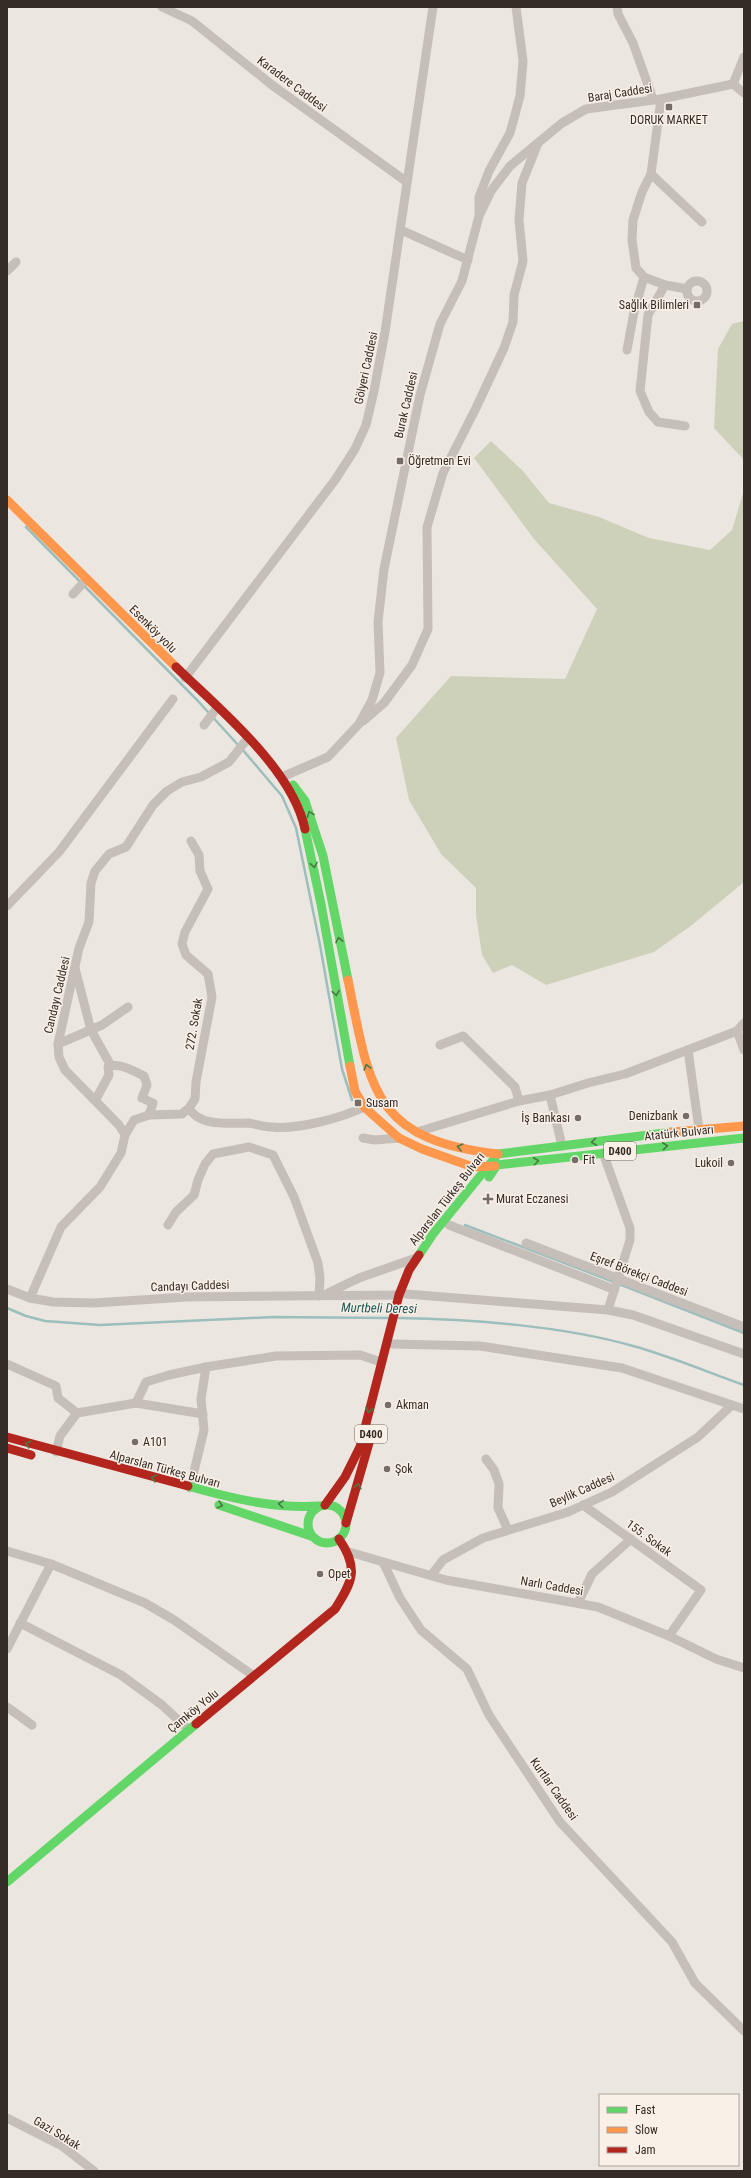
<svg xmlns="http://www.w3.org/2000/svg" width="751" height="2178" viewBox="0 0 751 2178" font-family="'Roboto Condensed',sans-serif">
<style>
.green{fill:#ced1ba}
.lines{fill:none;stroke-linecap:round;stroke-linejoin:round}
.stream{stroke:#9cbebc;stroke-width:2.5}
.street{stroke:#c5beb9;stroke-width:9}
.fast{stroke:#63d668;stroke-width:9}
.slow{stroke:#ff974d;stroke-width:9}
.jam{stroke:#b3261e;stroke-width:9}
.oneway{stroke:#4a7844}
.poi-dot{fill:#756c68;stroke:#f9f0e7;stroke-width:1.5}
.labels{text-anchor:middle;dominant-baseline:central;stroke-width:3;stroke-linejoin:round;paint-order:stroke}
.shield{fill:#f9f0e7;stroke:#706661;stroke-width:1}
.shield-label{font-size:11px;font-weight:bold;fill:#352b27}
.street-label{font-size:12px;fill:#352b27;stroke:#f9f0e7}
.poi-label{font-size:12px;fill:#352b27;stroke:#f9f0e7;text-anchor:start}
.water-label{font-size:13px;font-style:italic;fill:#1e5456;stroke:#f9f0e7}
</style>
<rect width="100%" height="100%" fill="#ece6e0"/>
<g class="green">
<path d="M 744,321 L 744,460 L 714,428 L 718,349 L 732,324 Z"/>
<path d="M 491,441 L 523,471 L 549,503 L 599,517 L 649,538 L 710,550 L 732,530 L 744,490 L 744,882 L 692,925 L 654,952 L 546,985 L 512,965 L 493,973 L 482,955 L 476,915 L 476,888 L 441,854 L 409,800 L 396,738 L 451,676 L 565,679 L 597,609 L 534,539 L 474,458 Z"/>
</g>
<g class="lines">
<g class="stream">
<path d="M 26,527 L 198,701 L 239,746"/>
<path d="M 242,749 L 282,796 L 296,828 L 320,945 L 342,1069 L 352,1100"/>
<path d="M 465,1225 L 614,1282"/>
<path d="M 619,1284 L 744,1333"/>
<path d="M 7,1308 L 26,1316 L 45,1321 L 100,1325 L 273,1317 L 388,1318"/>
<path d="M 399,1318 C 471,1319 563,1326 633,1346 C 670,1356 707,1372 744,1385"/>
</g>
<g class="street">
<path d="M 162,7 L 192,21 L 272,85 L 407,182"/>
<path d="M 617,7 L 618,14 L 633,43 L 653,99"/>
<path d="M 733,84 L 744,93"/>
<path d="M 661,99 L 651,174 L 642,192 L 633,220 L 632,240 L 636,268 L 644,277 L 665,285 L 687,289"/>
<path d="M 651,174 L 702,222"/>
<path d="M 480,214 L 491,191 L 510,166 L 562,123 L 586,109 L 661,99 L 733,84 L 744,57"/>
<path d="M 401,230 L 468,260"/>
<path d="M 7,271 L 16,262"/>
<circle cx="697" cy="291" r="10"/>
<path d="M 665,285 L 648,315 L 640,391 L 649,412 L 658,422 L 685,426"/>
<path d="M 627,350 L 634,312 L 644,277"/>
<path d="M 73,594 L 86,580"/>
<path d="M 185,678 L 335,480 L 355,449 L 366,425 L 374,391 L 385,332 L 433,7"/>
<path d="M 363,721 L 384,703 L 412,665 L 428,629 L 427,527 L 443,473 L 476,408 L 504,348 L 513,322 L 514,295 L 523,261 L 519,220 L 522,183 L 538,143"/>
<path d="M 204,725 L 217,708"/>
<path d="M 282,777 L 328,757 L 359,724 L 372,700 L 380,673 L 378,622 L 384,569 L 420,395 L 440,324 L 462,281 L 479,216 L 479,197 L 489,171 L 510,133 L 520,96 L 523,61 L 516,7"/>
<path d="M 7,906 L 59,852 L 173,699"/>
<path d="M 75,968 L 91,1030 L 111,1066"/>
<path d="M 737,1031 L 744,1050"/>
<path d="M 58,1044 L 102,1025 L 128,1007"/>
<path d="M 440,1045 L 463,1036 L 515,1087 L 519,1101"/>
<path d="M 688,1050 L 699,1129"/>
<path d="M 550,1095 L 562,1146"/>
<path d="M 96,1099 L 109,1075 L 108,1067 C 118,1062 134,1071 144,1076 L 147,1085 L 142,1098 L 153,1103 L 149,1115"/>
<path d="M 189,1108 C 199,1127 230,1123 248,1123 C 256,1124 264,1127 272,1127 C 296,1130 342,1118 364,1107"/>
<path d="M 417,1132 L 519,1101 L 550,1095 L 588,1083 L 625,1074 L 737,1031 L 744,1023"/>
<path d="M 125,1135 L 134,1120 L 149,1115 L 182,1114 L 189,1108 L 195,1099 L 196,1082 L 212,997 L 208,974 L 186,955 L 182,944 L 185,932 L 208,889 L 200,871 L 199,855 L 191,841"/>
<path d="M 363,1138 L 375,1140 L 399,1138"/>
<path d="M 603,1153 L 630,1228 L 630,1240 L 608,1310"/>
<path d="M 168,1225 L 176,1212 L 194,1195 L 198,1180 L 205,1164 L 213,1154 L 249,1147 L 273,1155 L 294,1197 L 318,1263 L 320,1278 L 319,1296"/>
<path d="M 449,1225 L 613,1289"/>
<path d="M 526,1243 L 744,1327"/>
<path d="M 7,1289 L 30,1298 L 53,1302 L 94,1303 L 186,1297 L 399,1295"/>
<path d="M 328,1293 L 359,1278 L 416,1258"/>
<path d="M 406,1294 L 608,1310 L 633,1315 L 744,1354"/>
<path d="M 30,1298 L 61,1227 L 100,1187 L 121,1153 L 125,1135 L 119,1125 L 65,1070 L 59,1057 L 58,1044 L 79,948 L 89,922 L 91,883 L 95,871 L 109,854 L 126,847 L 153,805 L 167,791 L 182,782 L 201,777 L 229,762 L 248,738"/>
<path d="M 392,1344 L 480,1346 L 622,1368 L 744,1409"/>
<path d="M 7,1364 L 56,1386 L 58,1398 L 77,1413"/>
<path d="M 136,1403 L 146,1382 L 169,1375 L 206,1367"/>
<path d="M 56,1452 L 60,1436 L 77,1413 L 136,1403 L 203,1414"/>
<path d="M 486,1459 L 494,1470 L 499,1484 L 498,1508 L 508,1530"/>
<path d="M 190,1488 L 204,1430 L 201,1399 L 206,1367 L 276,1356 L 360,1355 L 381,1362"/>
<path d="M 583,1505 L 701,1590 L 669,1636"/>
<path d="M 7,1551 L 51,1564 L 145,1603 L 174,1620 L 254,1676"/>
<path d="M 349,1552 L 446,1580 L 598,1607 L 669,1636 L 716,1659 L 744,1668"/>
<path d="M 383,1562 L 400,1598 L 421,1630 L 467,1669 L 489,1715 L 560,1822 L 672,1942 L 695,1983 L 744,2031"/>
<path d="M 433,1576 L 433,1573 L 443,1560 L 483,1538 L 568,1512 L 612,1492 L 698,1437 L 732,1405"/>
<path d="M 578,1603 L 592,1574 L 631,1539"/>
<path d="M 20,1623 L 121,1675 L 162,1705 L 189,1730"/>
<path d="M 7,1649 L 51,1564"/>
<path d="M 7,1707 L 32,1725"/>
<path d="M 7,2118 L 62,2146 L 94,2171"/>
</g>
<g class="fast">
<path d="M 293,785 L 305,801 L 323,856 L 348,980"/>
<path d="M 305,829 L 321,904 L 350,1066"/>
<path d="M 489,1177 L 497,1165 L 744,1138"/>
<path d="M 419,1255 L 433,1234 L 498,1154 L 672,1132"/>
<path d="M 188,1486 C 230,1498 275,1509 319,1506"/>
<circle cx="327" cy="1524" r="19"/>
<path d="M 219,1505 L 311,1536"/>
<path d="M 7,1882 L 196,1724"/>
</g>
<g class="slow">
<path d="M 7,500 L 176,667"/>
<path d="M 348,980 C 370,1088 372,1140 498,1154"/>
<path d="M 350,1066 L 355,1091 L 364,1107 L 399,1138 L 422,1149 L 473,1167 L 495,1166"/>
<path d="M 672,1132 L 744,1126"/>
</g>
<g class="jam">
<path d="M 176,667 C 219,709 292,768 305,829"/>
<path d="M 7,1437 L 188,1486"/>
<path d="M 7,1448 L 31,1455"/>
<path d="M 325,1505 L 345,1477 L 360,1447 L 399,1295 L 409,1270 L 419,1255"/>
<path d="M 346,1523 L 369,1443"/>
<path d="M 196,1724 L 335,1609 C 353,1581 359,1568 339,1539"/>
</g>
</g>
<defs><path id="oneway-chevron" d="M-2-3.5L2.5 0L-2 3.5" fill="none" stroke-width="1.6" stroke-linecap="round" stroke-linejoin="round"/></defs>
<g class="oneway">
<use href="#oneway-chevron" transform="translate(310 814) rotate(-112)"/>
<use href="#oneway-chevron" transform="translate(314 865) rotate(79)"/>
<use href="#oneway-chevron" transform="translate(339 940) rotate(-102)"/>
<use href="#oneway-chevron" transform="translate(336 993) rotate(81)"/>
<use href="#oneway-chevron" transform="translate(367 1067) rotate(-105)"/>
<use href="#oneway-chevron" transform="translate(594 1142) rotate(173)"/>
<use href="#oneway-chevron" transform="translate(665 1146) rotate(-6)"/>
<use href="#oneway-chevron" transform="translate(460 1147) rotate(-166)"/>
<use href="#oneway-chevron" transform="translate(536 1161) rotate(-7)"/>
<use href="#oneway-chevron" transform="translate(369 1410) rotate(104)"/>
<use href="#oneway-chevron" transform="translate(28 1444) rotate(-162)"/>
<use href="#oneway-chevron" transform="translate(154 1478) rotate(-165)"/>
<use href="#oneway-chevron" transform="translate(358 1486) rotate(-76)"/>
<use href="#oneway-chevron" transform="translate(281 1504) rotate(-175)"/>
<use href="#oneway-chevron" transform="translate(220 1505) rotate(15)"/>
</g>
<g class="poi-dot">
<rect x="665" y="103" width="8" height="8" rx="2"/>
<rect x="693" y="301" width="8" height="8" rx="2"/>
<rect x="396" y="457" width="8" height="8" rx="2"/>
<rect x="354" y="1099" width="8" height="8" rx="2"/>
<circle cx="686" cy="1116" r="4"/>
<circle cx="578" cy="1118" r="4"/>
<circle cx="575" cy="1160" r="4"/>
<circle cx="731" cy="1163" r="4"/>
<path d="M486 1193h4v4h4v4h-4v4h-4v-4h-4v-4h4z"/>
<circle cx="388" cy="1405" r="4"/>
<circle cx="135" cy="1442" r="4"/>
<circle cx="387" cy="1469" r="4"/>
<circle cx="320" cy="1574" r="4"/>
</g>
<g class="labels">
<g class="shield">
<rect x="604" y="1142" width="32" height="18" rx="3"/>
<rect x="355" y="1425" width="32" height="18" rx="3"/>
</g>
<g class="shield-label">
<text x="620" y="1151">D400</text>
<text x="371" y="1434">D400</text>
</g>
<g class="street-label">
<text transform="translate(292 84) rotate(37)">Karadere Caddesi</text>
<text transform="translate(620 93) rotate(-9)">Baraj Caddesi</text>
<text transform="translate(366 368) rotate(-78)">Gölyeri Caddesi</text>
<text transform="translate(406 405) rotate(-77)">Burak Caddesi</text>
<text transform="translate(153 629) rotate(45)">Esenköy yolu</text>
<text transform="translate(57 995) rotate(-77)">Candayı Caddesi</text>
<text transform="translate(194 1024) rotate(-80)">272. Sokak</text>
<text transform="translate(679 1133) rotate(-6)">Atatürk Bulvarı</text>
<text transform="translate(447 1199) rotate(-52)">Alparslan Türkeş Bulvarı</text>
<text transform="translate(639 1274) rotate(21)">Eşref Börekçi Caddesi</text>
<text transform="translate(190 1286) rotate(-2)">Candayı Caddesi</text>
<text transform="translate(165 1469) rotate(15)">Alparslan Türkeş Bulvarı</text>
<text transform="translate(582 1490) rotate(-24)">Beylik Caddesi</text>
<text transform="translate(649 1538) rotate(36)">155. Sokak</text>
<text transform="translate(552 1586) rotate(10)">Narlı Caddesi</text>
<text transform="translate(193 1711) rotate(-39)">Çamköy Yolu</text>
<text transform="translate(554 1789) rotate(55)">Kurtlar Caddesi</text>
<text transform="translate(57 2133) rotate(31)">Gazi Sokak</text>
</g>
<g class="poi-label">
<text x="669" y="120" text-anchor="middle">DORUK MARKET</text>
<text x="689" y="305" text-anchor="end">Sağlık Bilimleri</text>
<text x="408" y="461">Öğretmen Evi</text>
<text x="366" y="1103">Susam</text>
<text x="678" y="1116" text-anchor="end">Denizbank</text>
<text x="570" y="1118" text-anchor="end">İş Bankası</text>
<text x="583" y="1160">Fit</text>
<text x="723" y="1163" text-anchor="end">Lukoil</text>
<text x="496" y="1199">Murat Eczanesi</text>
<text x="396" y="1405">Akman</text>
<text x="143" y="1442">A101</text>
<text x="395" y="1469">Şok</text>
<text x="328" y="1574">Opet</text>
</g>
<g class="water-label">
<text transform="translate(379 1308) rotate(1)">Murtbeli Deresi</text>
</g>
</g>
<rect width="751" height="2178" fill="none" stroke="#352b27" stroke-width="16"/>
<rect x="599" y="2094" width="140" height="72" fill="#f9f0e7" stroke="#aba19a"/>
<rect x="607" y="2107" width="20" height="6" fill="#63d668" stroke="#aba19a"/>
<text x="635" y="2114" font-size="12" fill="#352b27">Fast</text>
<rect x="607" y="2127" width="20" height="6" fill="#ff974d" stroke="#aba19a"/>
<text x="635" y="2134" font-size="12" fill="#352b27">Slow</text>
<rect x="607" y="2147" width="20" height="6" fill="#b3261e" stroke="#aba19a"/>
<text x="635" y="2154" font-size="12" fill="#352b27">Jam</text>
</svg>
